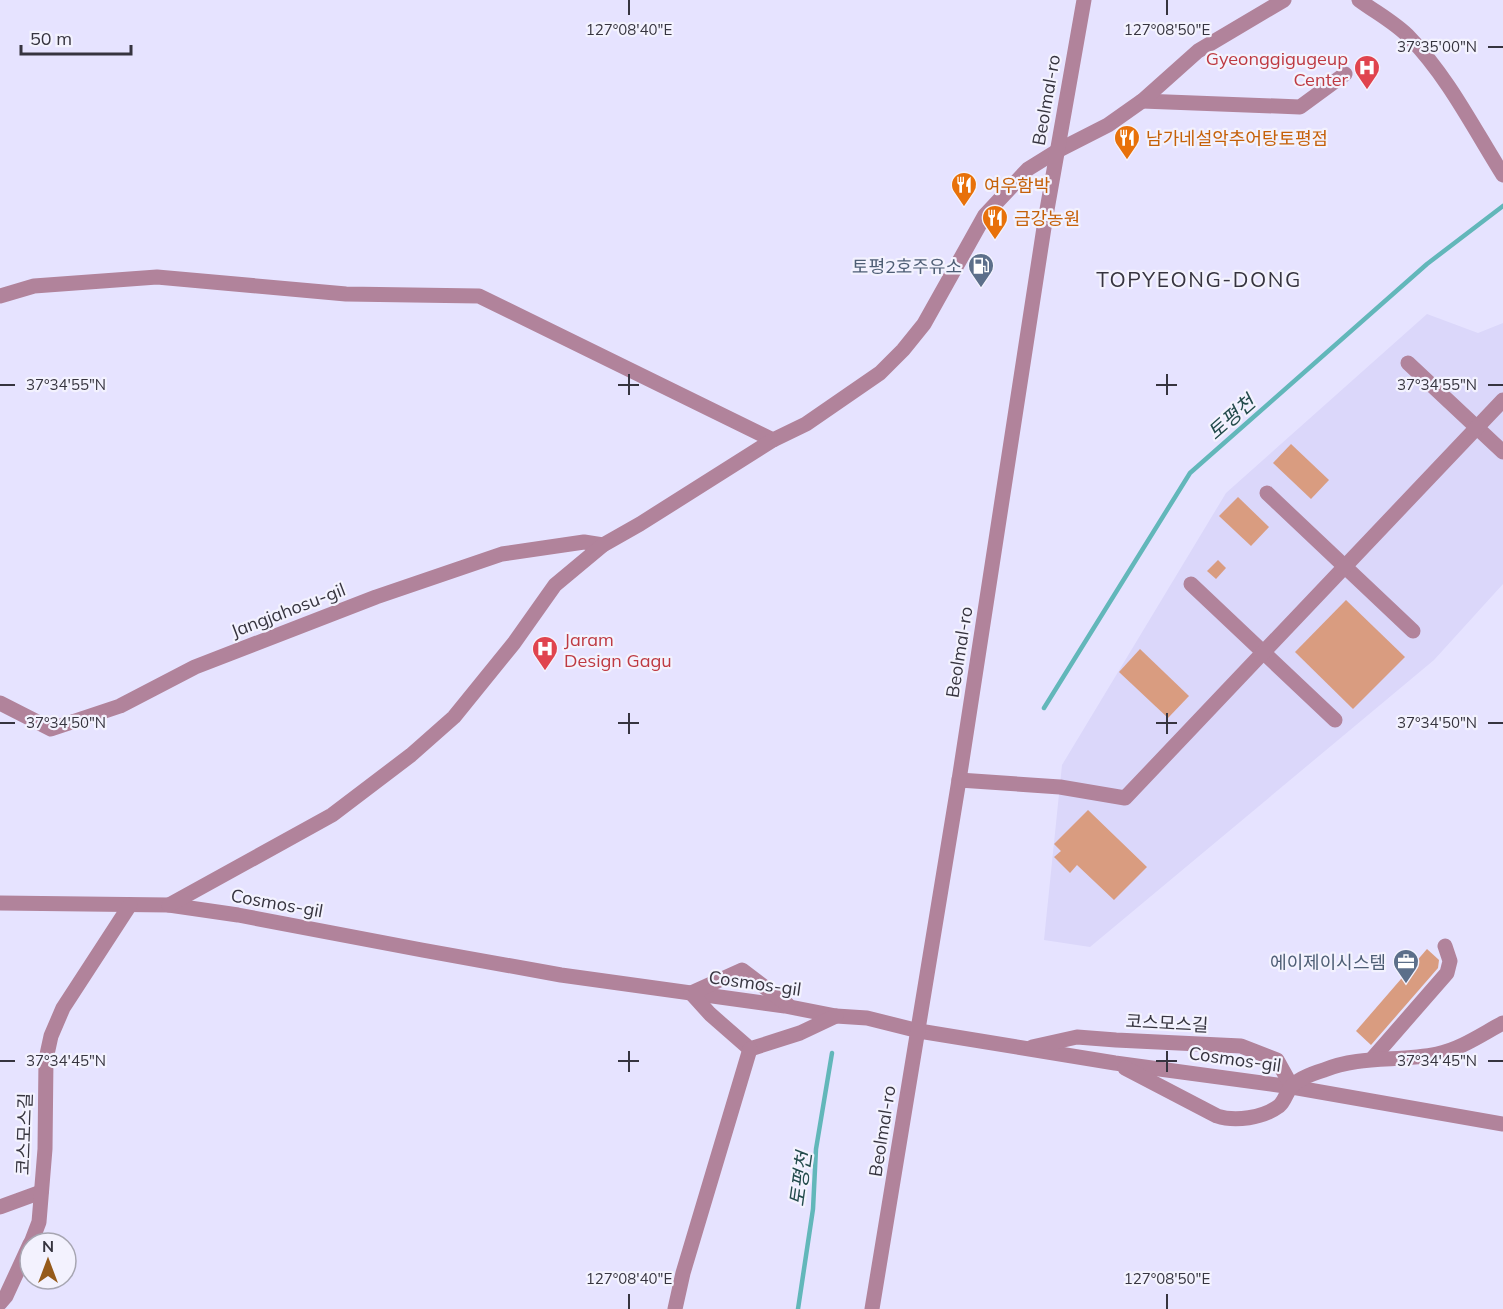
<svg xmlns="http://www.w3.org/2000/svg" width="1503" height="1309" viewBox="0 0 1503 1309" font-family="Mulish,'Noto Sans KR',sans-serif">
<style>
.built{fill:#dbd7fa}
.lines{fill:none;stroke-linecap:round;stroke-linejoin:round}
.stream{stroke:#62b7ba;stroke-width:4.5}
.building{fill:#d99c80}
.minor{stroke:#b1839b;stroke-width:15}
.ticks{fill:none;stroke:#36343f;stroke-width:2}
.labels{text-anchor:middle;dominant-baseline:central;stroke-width:4.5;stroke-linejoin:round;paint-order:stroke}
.health-label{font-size:18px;fill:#be3a42;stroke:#f3f2fe;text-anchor:end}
.street-label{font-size:18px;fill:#36343f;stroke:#f3f2fe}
.food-label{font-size:18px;fill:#c56008;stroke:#f3f2fe;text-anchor:start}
.service-label{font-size:18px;fill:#4e5e75;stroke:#f3f2fe;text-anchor:end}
.water-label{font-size:20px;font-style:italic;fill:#234b4c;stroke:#f3f2fe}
.quarter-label{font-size:21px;letter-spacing:1.5px;fill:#36343f;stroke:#f3f2fe}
.ticks-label{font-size:15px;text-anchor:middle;fill:#36343f;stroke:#f3f2fe;stroke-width:4.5;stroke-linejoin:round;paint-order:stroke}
</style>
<rect width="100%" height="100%" fill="#e6e3ff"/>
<path class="built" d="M 1427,314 L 1478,333 L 1503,323 L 1503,584 L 1434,660 L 1090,947 L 1044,940 L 1062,765 L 1226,493 Z"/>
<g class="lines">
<g class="stream">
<path d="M 1044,708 L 1190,473 L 1427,264 L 1503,206"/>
<path d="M 798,1309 L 813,1209 L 816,1149 L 832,1053"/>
</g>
</g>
<g class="building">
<path d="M 1291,444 L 1329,480 L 1311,499 L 1273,463 Z"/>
<path d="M 1238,497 L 1269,527 L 1251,546 L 1219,516 Z"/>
<path d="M 1218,560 L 1226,568 L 1216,579 L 1207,571 Z"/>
<path d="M 1346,600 L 1405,657 L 1353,709 L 1295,652 Z"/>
<path d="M 1140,649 L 1189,696 L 1168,718 L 1119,672 Z"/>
<path d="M 1088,810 L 1147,867 L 1114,900 L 1077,865 L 1070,873 L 1054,857 L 1061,851 L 1054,844 Z"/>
<path d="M 1427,949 L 1439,960 L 1438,968 L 1371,1045 L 1356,1031 Z"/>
</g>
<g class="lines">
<g class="minor">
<path d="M 1359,0 C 1375,12 1396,23 1410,38 C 1448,77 1474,129 1503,175"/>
<path d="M 1142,101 L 1300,107 L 1345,74"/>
<path d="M 0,296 L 34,286 L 157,277 L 346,294 L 479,296 L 773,440"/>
<path d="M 1408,363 L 1503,452"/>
<path d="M 1267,493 L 1413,631"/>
<path d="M 1191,584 L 1335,720"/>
<path d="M 0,703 L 51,729 L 120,706 L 195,667 L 376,597 L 502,554 L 584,542 L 603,545"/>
<path d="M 959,780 L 1060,787 L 1125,798 L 1503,400"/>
<path d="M 0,903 L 169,905 L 238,915 L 422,950 L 561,975 L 785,1006 L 836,1016 L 867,1018 L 919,1031 L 1115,1063 L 1292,1087 L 1503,1124"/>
<path d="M 169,905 L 332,815 L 411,755 L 454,717 L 514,643 L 555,585 L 603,545 L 640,524 L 773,440 L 806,424 L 880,373 L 903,350 L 924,324 L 985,215 L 1028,169 L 1057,151 L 1108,125 L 1142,101 L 1198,51 L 1284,0"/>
<path d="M 788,1005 L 742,970 L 691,993 L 710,1014 L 750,1049 L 800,1033 L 836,1016"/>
<path d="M 1032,1047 L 1077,1037 L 1116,1040 L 1241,1046 L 1277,1060 L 1292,1087"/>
<path d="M 1372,1059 L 1447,973 L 1450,961 L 1445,946"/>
<path d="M 1125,1068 L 1217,1116 C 1235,1122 1263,1118 1279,1106 C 1285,1101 1286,1093 1291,1087 C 1298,1079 1314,1073 1324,1070 C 1360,1055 1399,1062 1437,1054 C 1461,1049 1482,1034 1503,1023"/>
<path d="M 0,1207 L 41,1192"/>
<path d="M 31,1243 L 39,1222 L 45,1149 L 46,1059 L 51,1036 L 63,1008 L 130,905"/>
<path d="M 0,1303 L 6,1296 L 30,1244"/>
<path d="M 675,1309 L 683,1273 L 750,1049"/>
<path d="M 872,1309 L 959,780 L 1045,221 L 1084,0"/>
</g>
</g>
<path class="ticks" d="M 629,0 L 629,15M 1167,0 L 1167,15M 1488,47 L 1503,47M 629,374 L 629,395M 1167,374 L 1167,395M 0,385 L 15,385M 618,385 L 639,385M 1156,385 L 1177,385M 1488,385 L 1503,385M 629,713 L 629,734M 1167,713 L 1167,734M 0,723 L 15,723M 618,723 L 639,723M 1156,723 L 1177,723M 1488,723 L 1503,723M 629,1051 L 629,1072M 1167,1051 L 1167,1072M 0,1061 L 15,1061M 618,1061 L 639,1061M 1156,1061 L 1177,1061M 1488,1061 L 1503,1061M 629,1294 L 629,1309M 1167,1294 L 1167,1309"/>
<defs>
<symbol id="hospital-pin" viewBox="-11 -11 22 30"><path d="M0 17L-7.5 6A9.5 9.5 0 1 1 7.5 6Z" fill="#e0444e" stroke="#f3f2fe"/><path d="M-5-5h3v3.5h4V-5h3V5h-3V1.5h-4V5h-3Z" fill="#fff"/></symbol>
<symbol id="restaurant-pin" viewBox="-11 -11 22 30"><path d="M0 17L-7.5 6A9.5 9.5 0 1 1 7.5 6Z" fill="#e8710a" stroke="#f3f2fe"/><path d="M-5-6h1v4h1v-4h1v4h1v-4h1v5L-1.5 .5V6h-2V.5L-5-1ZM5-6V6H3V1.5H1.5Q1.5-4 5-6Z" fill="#fff"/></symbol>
<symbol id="fuel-pin" viewBox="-11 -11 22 30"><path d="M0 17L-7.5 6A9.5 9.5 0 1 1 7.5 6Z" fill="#5c6f8a" stroke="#f3f2fe"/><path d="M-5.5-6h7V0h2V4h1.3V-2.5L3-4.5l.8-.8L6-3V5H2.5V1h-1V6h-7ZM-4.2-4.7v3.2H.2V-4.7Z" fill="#fff"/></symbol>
<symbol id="office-pin" viewBox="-11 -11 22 30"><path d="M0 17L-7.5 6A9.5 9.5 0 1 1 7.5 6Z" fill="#5c6f8a" stroke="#f3f2fe"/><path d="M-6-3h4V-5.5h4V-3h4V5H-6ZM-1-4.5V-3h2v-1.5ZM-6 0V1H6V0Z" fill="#fff"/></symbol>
</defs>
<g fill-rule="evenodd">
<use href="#hospital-pin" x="1352" y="53" width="30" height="40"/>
<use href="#restaurant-pin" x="1112" y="123" width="30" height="40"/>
<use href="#restaurant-pin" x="949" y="170" width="30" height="40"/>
<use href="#restaurant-pin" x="980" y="203" width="30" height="40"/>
<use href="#fuel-pin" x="966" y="251" width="30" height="40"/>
<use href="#hospital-pin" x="530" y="634" width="30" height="40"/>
<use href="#office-pin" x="1391" y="947" width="30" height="40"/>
</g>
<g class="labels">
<g class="health-label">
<text x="1348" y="58">Gyeonggigugeup<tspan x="1348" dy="21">Center</tspan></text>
<text x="564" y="639" text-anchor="start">Jaram<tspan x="564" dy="21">Design Gagu</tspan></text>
</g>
<g class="street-label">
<text transform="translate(1046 100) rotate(-80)">Beolmal-ro</text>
<text transform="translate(288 610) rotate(-21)">Jangjahosu-gil</text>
<text transform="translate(959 652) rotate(-81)">Beolmal-ro</text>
<text transform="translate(277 903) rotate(10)">Cosmos-gil</text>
<text transform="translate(755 983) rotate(8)">Cosmos-gil</text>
<text transform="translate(1167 1023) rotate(3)">코스모스길</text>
<text transform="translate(1235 1059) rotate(8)">Cosmos-gil</text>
<text transform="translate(882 1131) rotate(-81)">Beolmal-ro</text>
<text transform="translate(24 1134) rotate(-88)">코스모스길</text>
</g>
<g class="food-label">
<text x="1146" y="138">남가네설악추어탕토평점</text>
<text x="984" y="185">여우함박</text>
<text x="1014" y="218">금강농원</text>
</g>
<g class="service-label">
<text x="962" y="266">토평2호주유소</text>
<text x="1386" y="962">에이제이시스템</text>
</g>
<g class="water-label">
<text transform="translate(1231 417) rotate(-41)">토평천</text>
<text transform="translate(800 1179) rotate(-82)">토평천</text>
</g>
<g class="quarter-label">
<text x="1199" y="279">TOPYEONG-DONG</text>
</g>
</g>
<g class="ticks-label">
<text x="629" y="35">127°08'40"E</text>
<text x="1167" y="35">127°08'50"E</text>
<text x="1437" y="52">37°35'00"N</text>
<text x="66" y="390">37°34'55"N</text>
<text x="1437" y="390">37°34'55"N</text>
<text x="66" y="728">37°34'50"N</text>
<text x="1437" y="728">37°34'50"N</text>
<text x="66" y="1066">37°34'45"N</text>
<text x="1437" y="1066">37°34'45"N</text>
<text x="629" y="1284">127°08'40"E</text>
<text x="1167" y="1284">127°08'50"E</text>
</g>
<g transform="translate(48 1261)"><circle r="28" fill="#f3f2fe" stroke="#a7a6b2" stroke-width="1.5"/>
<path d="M0-4.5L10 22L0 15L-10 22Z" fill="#955a1a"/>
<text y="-9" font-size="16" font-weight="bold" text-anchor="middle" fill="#36343f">N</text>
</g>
<path d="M21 45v9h110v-9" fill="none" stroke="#36343f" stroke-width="3"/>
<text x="30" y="45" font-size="18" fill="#36343f" stroke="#f3f2fe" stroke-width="4.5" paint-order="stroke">50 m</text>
</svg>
